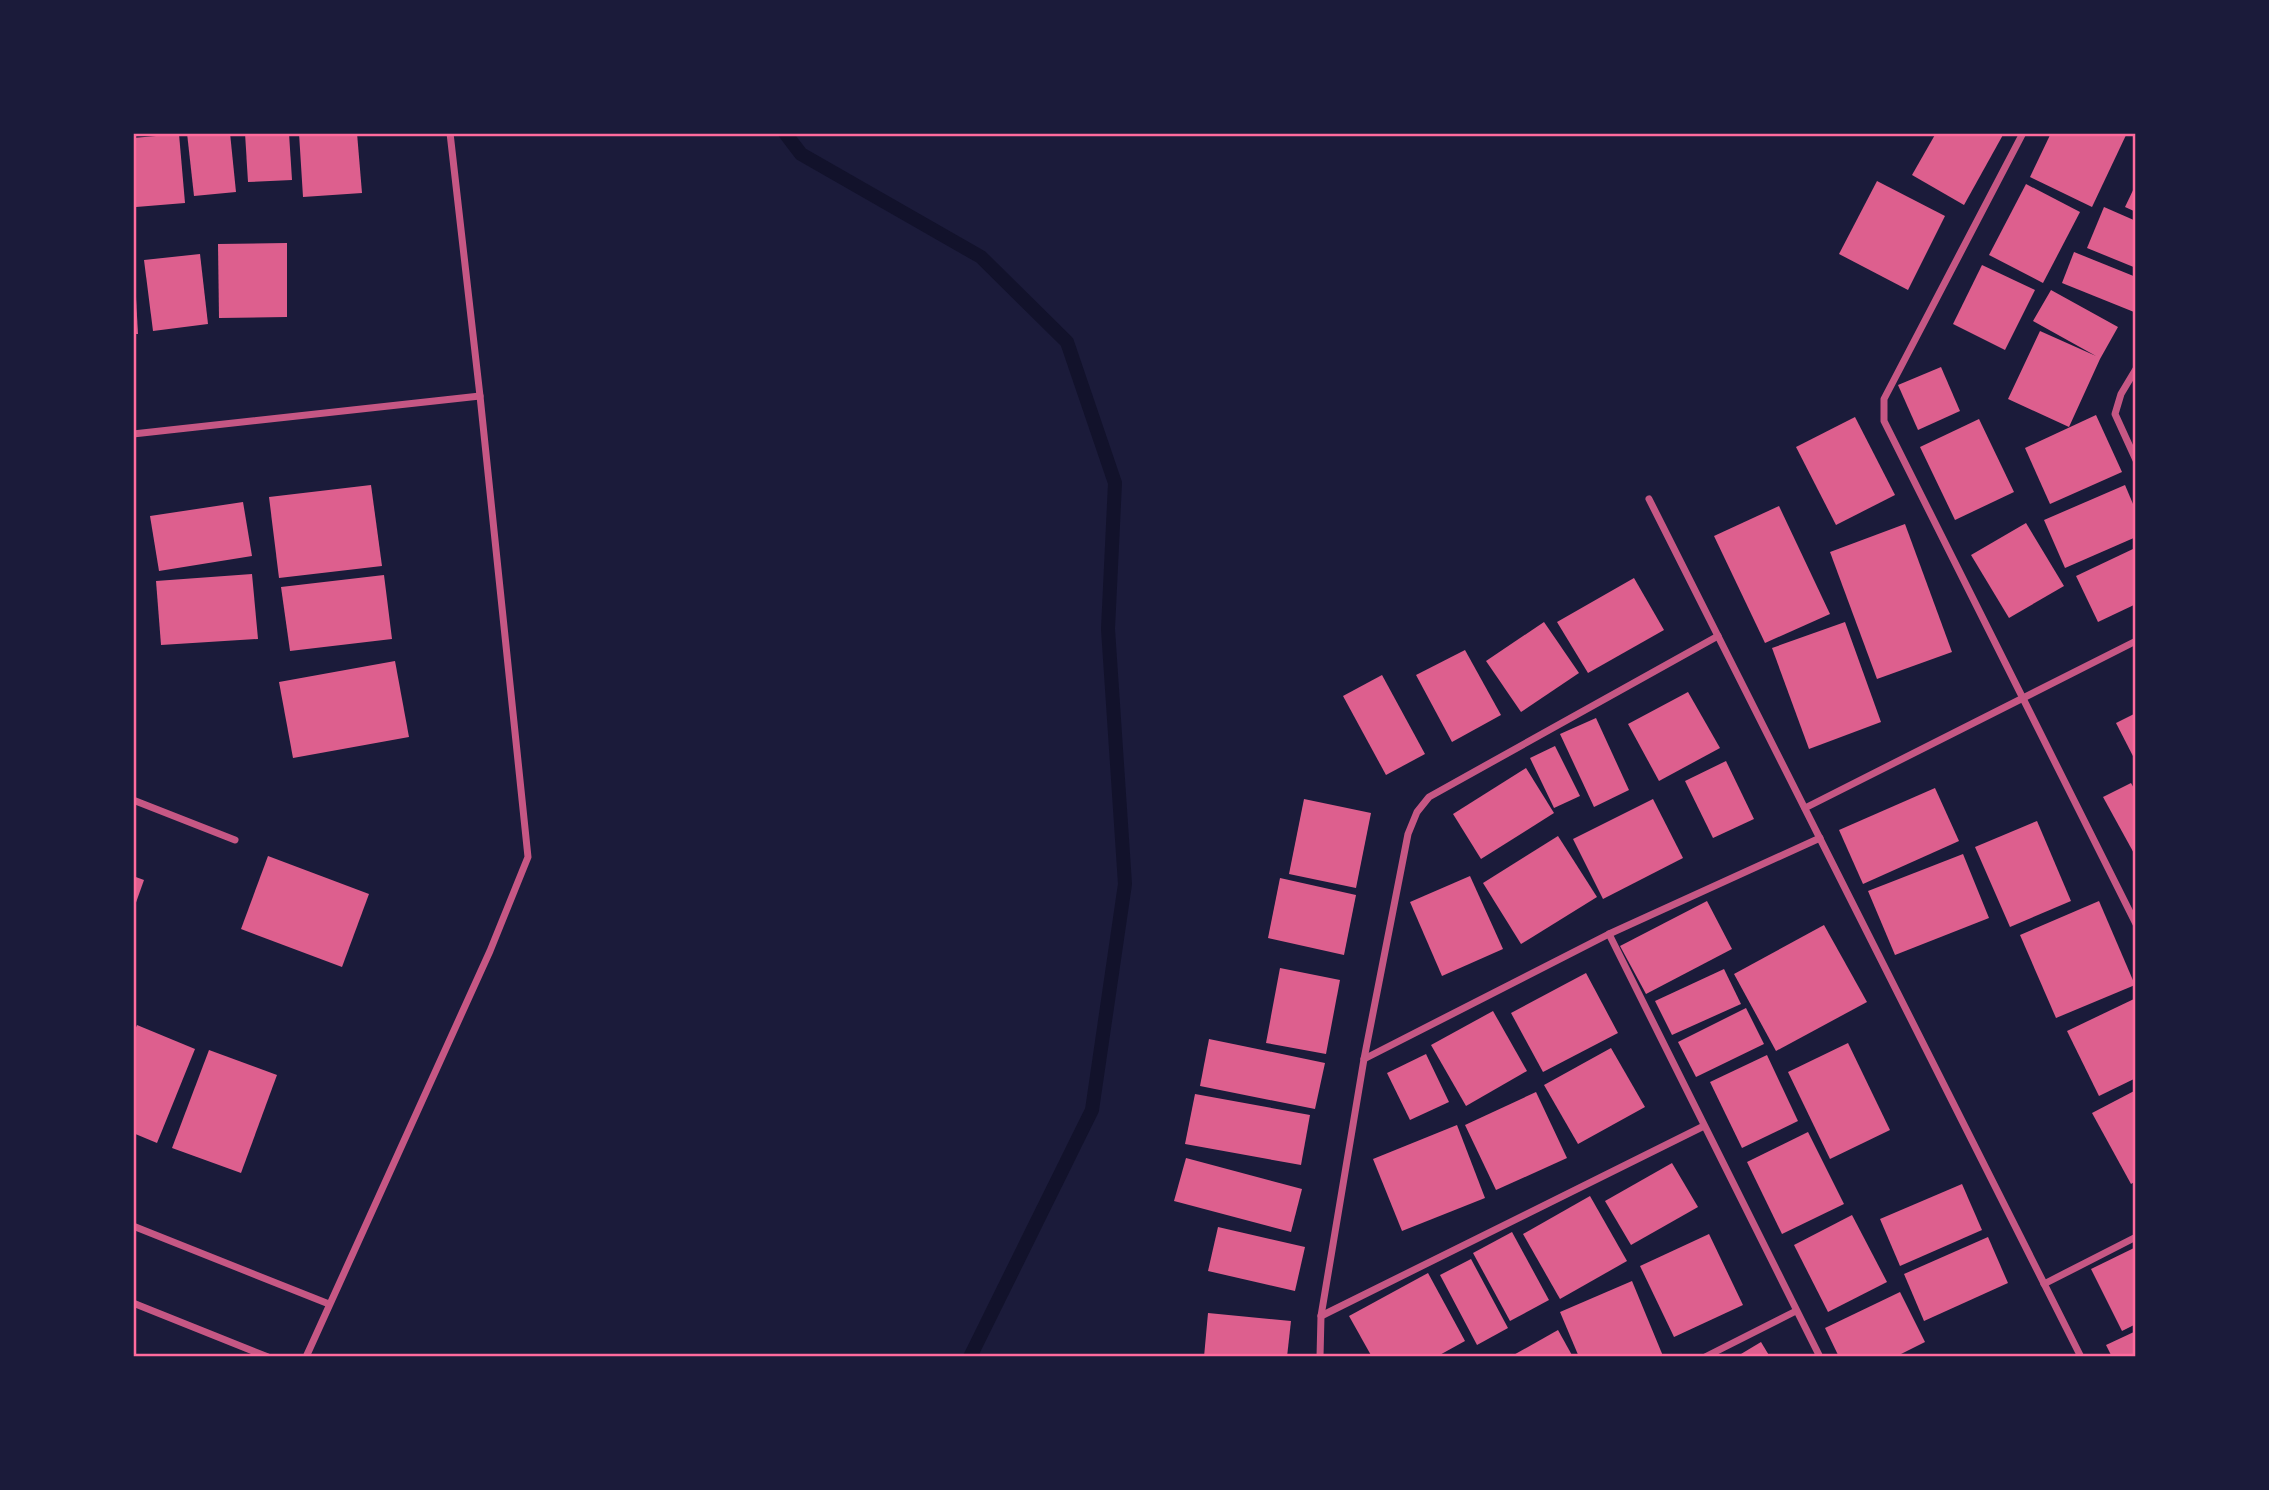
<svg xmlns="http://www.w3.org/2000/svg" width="2269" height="1490" viewBox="0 0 2269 1490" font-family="Merriweather,serif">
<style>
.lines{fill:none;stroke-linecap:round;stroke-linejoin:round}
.stream{stroke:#12122b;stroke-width:14}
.building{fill:#dd5f8e}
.minor{stroke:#c65784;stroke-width:7}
.neatline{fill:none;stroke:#ff6b9d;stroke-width:2.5}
</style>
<rect width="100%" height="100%" fill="#1b1b3a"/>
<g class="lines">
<path class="stream" d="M 785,133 L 801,154 L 981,257 L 1067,342 L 1115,483 L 1108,629 L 1125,884 L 1092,1110 L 970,1357"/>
</g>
<g class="building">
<path d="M 187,133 L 230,133 L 236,192 L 194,196 Z"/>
<path d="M 245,133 L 289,133 L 292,180 L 248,182 Z"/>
<path d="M 299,133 L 357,133 L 362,193 L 303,197 Z"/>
<path d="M 1936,133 L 2004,133 L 1964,205 L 1912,175 Z"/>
<path d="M 2051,133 L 2127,133 L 2092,207 L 2030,177 Z"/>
<path d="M 179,134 L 185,203 L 136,207 L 133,138 Z"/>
<path d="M 1877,181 L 1945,216 L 1908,290 L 1839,254 Z"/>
<path d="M 2026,184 L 2080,212 L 2043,283 L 1989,255 Z"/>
<path d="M 2136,184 L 2136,212 L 2125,207 Z"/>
<path d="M 2104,207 L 2136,221 L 2136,268 L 2087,248 Z"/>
<path d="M 287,243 L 287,317 L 219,318 L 218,244 Z"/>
<path d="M 2074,252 L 2136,277 L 2136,306 L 2134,312 L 2062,283 Z"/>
<path d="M 200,254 L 208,324 L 153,331 L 144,260 Z"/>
<path d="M 1982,265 L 2035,290 L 2005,350 L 1953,324 Z"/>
<path d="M 133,279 L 135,279 L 138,334 L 133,334 Z"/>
<path d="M 2051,290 L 2118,327 L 2100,359 L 2069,427 L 2008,399 L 2040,331 L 2096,356 L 2033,321 Z"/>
<path d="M 1941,367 L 1960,411 L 1918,430 L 1898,385 Z"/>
<path d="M 2096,415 L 2122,472 L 2050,504 L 2025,448 Z"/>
<path d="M 1855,417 L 1895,495 L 1836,525 L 1796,447 Z"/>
<path d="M 1979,419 L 2014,492 L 1955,520 L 1920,447 Z"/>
<path d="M 371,485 L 382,566 L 279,578 L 269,497 Z"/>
<path d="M 2125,485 L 2136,511 L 2136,537 L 2065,568 L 2044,520 Z"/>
<path d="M 243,502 L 252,556 L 159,571 L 150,516 Z"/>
<path d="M 1779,506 L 1830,614 L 1765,643 L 1714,536 Z"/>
<path d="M 2026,523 L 2064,586 L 2009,618 L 1971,555 Z"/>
<path d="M 1905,524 L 1952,652 L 1877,679 L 1830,552 Z"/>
<path d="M 2133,549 L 2136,555 L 2136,604 L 2098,622 L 2076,576 Z"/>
<path d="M 252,574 L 258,639 L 161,645 L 156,581 Z"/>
<path d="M 384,575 L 392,639 L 290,651 L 281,587 Z"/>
<path d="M 1634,578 L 1664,630 L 1588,673 L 1557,622 Z"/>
<path d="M 1544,622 L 1579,673 L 1521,712 L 1486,661 Z"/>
<path d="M 1845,622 L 1881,722 L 1809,749 L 1772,648 Z"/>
<path d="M 1465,650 L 1501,715 L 1452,742 L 1416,675 Z"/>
<path d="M 395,661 L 409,737 L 293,758 L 279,682 Z"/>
<path d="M 1382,675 L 1425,754 L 1386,775 L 1343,696 Z"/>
<path d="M 1688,692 L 1720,748 L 1659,781 L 1628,724 Z"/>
<path d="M 2136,713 L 2136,762 L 2116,723 Z"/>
<path d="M 1596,718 L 1629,790 L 1594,807 L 1560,734 Z"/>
<path d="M 1555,746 L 1580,796 L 1554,808 L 1530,758 Z"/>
<path d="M 1726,761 L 1754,819 L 1713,838 L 1685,781 Z"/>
<path d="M 1526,768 L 1554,813 L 1481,859 L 1453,814 Z"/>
<path d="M 2131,783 L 2136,792 L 2136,857 L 2103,797 Z"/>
<path d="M 1935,788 L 1959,841 L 1863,884 L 1839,830 Z"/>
<path d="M 1304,799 L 1371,813 L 1356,888 L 1289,874 Z"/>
<path d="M 1653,799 L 1683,858 L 1603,899 L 1573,839 Z"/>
<path d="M 2037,821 L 2071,901 L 2010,927 L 1975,847 Z"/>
<path d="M 1558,836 L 1597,897 L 1521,944 L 1483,883 Z"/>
<path d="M 1963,854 L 1989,918 L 1895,955 L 1868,891 Z"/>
<path d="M 268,856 L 369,894 L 342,967 L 241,929 Z"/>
<path d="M 133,876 L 144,880 L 133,911 Z"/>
<path d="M 1470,876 L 1503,949 L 1442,976 L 1410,902 Z"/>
<path d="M 1280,878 L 1356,895 L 1344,955 L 1268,938 Z"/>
<path d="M 1707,901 L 1732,949 L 1646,994 L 1620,946 Z"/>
<path d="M 2099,901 L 2135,985 L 2056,1018 L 2020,935 Z"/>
<path d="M 1824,925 L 1867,1002 L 1776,1051 L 1734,974 Z"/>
<path d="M 1280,968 L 1340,980 L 1326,1054 L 1266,1043 Z"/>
<path d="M 1724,969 L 1741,1004 L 1672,1035 L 1655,1001 Z"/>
<path d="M 1586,973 L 1618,1033 L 1543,1072 L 1511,1013 Z"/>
<path d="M 2136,998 L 2136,1078 L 2099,1096 L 2067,1031 Z"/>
<path d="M 1746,1008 L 1764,1044 L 1696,1077 L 1678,1042 Z"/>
<path d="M 1493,1011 L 1527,1071 L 1466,1106 L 1431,1045 Z"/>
<path d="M 137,1025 L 195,1049 L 157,1143 L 133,1133 L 133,1034 Z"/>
<path d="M 1209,1039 L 1325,1063 L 1315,1109 L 1200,1086 Z"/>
<path d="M 1848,1043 L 1890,1130 L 1830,1159 L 1788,1072 Z"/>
<path d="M 1611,1048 L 1645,1107 L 1578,1144 L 1544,1085 Z"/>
<path d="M 209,1050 L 277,1075 L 241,1173 L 172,1148 Z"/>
<path d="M 1426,1054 L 1449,1102 L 1410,1120 L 1387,1073 Z"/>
<path d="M 1767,1055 L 1798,1121 L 1742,1148 L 1710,1082 Z"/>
<path d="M 2136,1090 L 2136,1181 L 2131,1184 L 2092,1113 Z"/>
<path d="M 1536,1092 L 1567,1158 L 1496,1190 L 1465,1125 Z"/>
<path d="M 1195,1094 L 1310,1115 L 1301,1165 L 1185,1144 Z"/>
<path d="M 1457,1125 L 1485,1198 L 1402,1231 L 1373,1159 Z"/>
<path d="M 1808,1132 L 1844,1204 L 1782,1234 L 1747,1162 Z"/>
<path d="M 1186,1158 L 1302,1189 L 1291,1232 L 1174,1201 Z"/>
<path d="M 1672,1163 L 1698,1207 L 1631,1245 L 1605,1201 Z"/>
<path d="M 1962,1184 L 1982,1230 L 1900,1266 L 1880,1219 Z"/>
<path d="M 1590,1196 L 1627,1261 L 1560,1299 L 1523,1234 Z"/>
<path d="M 1852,1215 L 1887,1282 L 1828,1312 L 1794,1245 Z"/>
<path d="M 1218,1227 L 1305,1247 L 1295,1291 L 1208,1271 Z"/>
<path d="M 1512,1232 L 1549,1300 L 1510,1321 L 1473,1253 Z"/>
<path d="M 1709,1234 L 1743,1305 L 1674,1337 L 1640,1266 Z"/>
<path d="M 1988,1237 L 2008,1283 L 1924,1321 L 1904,1274 Z"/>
<path d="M 2136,1247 L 2136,1324 L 2122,1331 L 2091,1269 Z"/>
<path d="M 1471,1259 L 1508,1328 L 1477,1345 L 1440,1275 Z"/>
<path d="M 1428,1273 L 1465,1341 L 1436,1357 L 1372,1357 L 1349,1316 Z"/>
<path d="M 1632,1281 L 1663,1356 L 1579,1357 L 1560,1312 Z"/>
<path d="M 1900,1292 L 1925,1342 L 1895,1357 L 1839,1357 L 1825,1328 Z"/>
<path d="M 1208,1313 L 1291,1321 L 1287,1357 L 1204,1357 Z"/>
<path d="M 1558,1330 L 1573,1357 L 1510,1357 Z"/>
<path d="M 2136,1331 L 2136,1357 L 2112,1357 L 2106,1345 Z"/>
<path d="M 1761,1342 L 1770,1357 L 1736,1357 Z"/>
</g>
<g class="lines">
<g class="minor">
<path d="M 2023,133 L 1884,399 L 1884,421 L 2136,924"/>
<path d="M 2136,369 L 2121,394 L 2115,414 L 2136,460"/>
<path d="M 133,434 L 480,396"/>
<path d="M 1649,499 L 2081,1357"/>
<path d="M 133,800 L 235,840"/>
<path d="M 1805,808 L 2136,641"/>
<path d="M 1609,934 L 1820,1357"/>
<path d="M 1364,1059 L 1609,934 L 1820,838"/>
<path d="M 133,1226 L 329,1304"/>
<path d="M 2044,1284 L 2136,1237"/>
<path d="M 133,1303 L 268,1357"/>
<path d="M 1321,1316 L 1704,1126"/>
<path d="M 306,1357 L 490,951 L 528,857 L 480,396 L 450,133"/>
<path d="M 1320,1357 L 1321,1316 L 1364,1059 L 1408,834 L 1417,812 L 1429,797 L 1718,636"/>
<path d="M 1705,1357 L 1796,1311"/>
</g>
</g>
<rect width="2269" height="1490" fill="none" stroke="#1b1b3a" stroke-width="270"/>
<rect x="135" y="135" width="1999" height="1220" class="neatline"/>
</svg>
